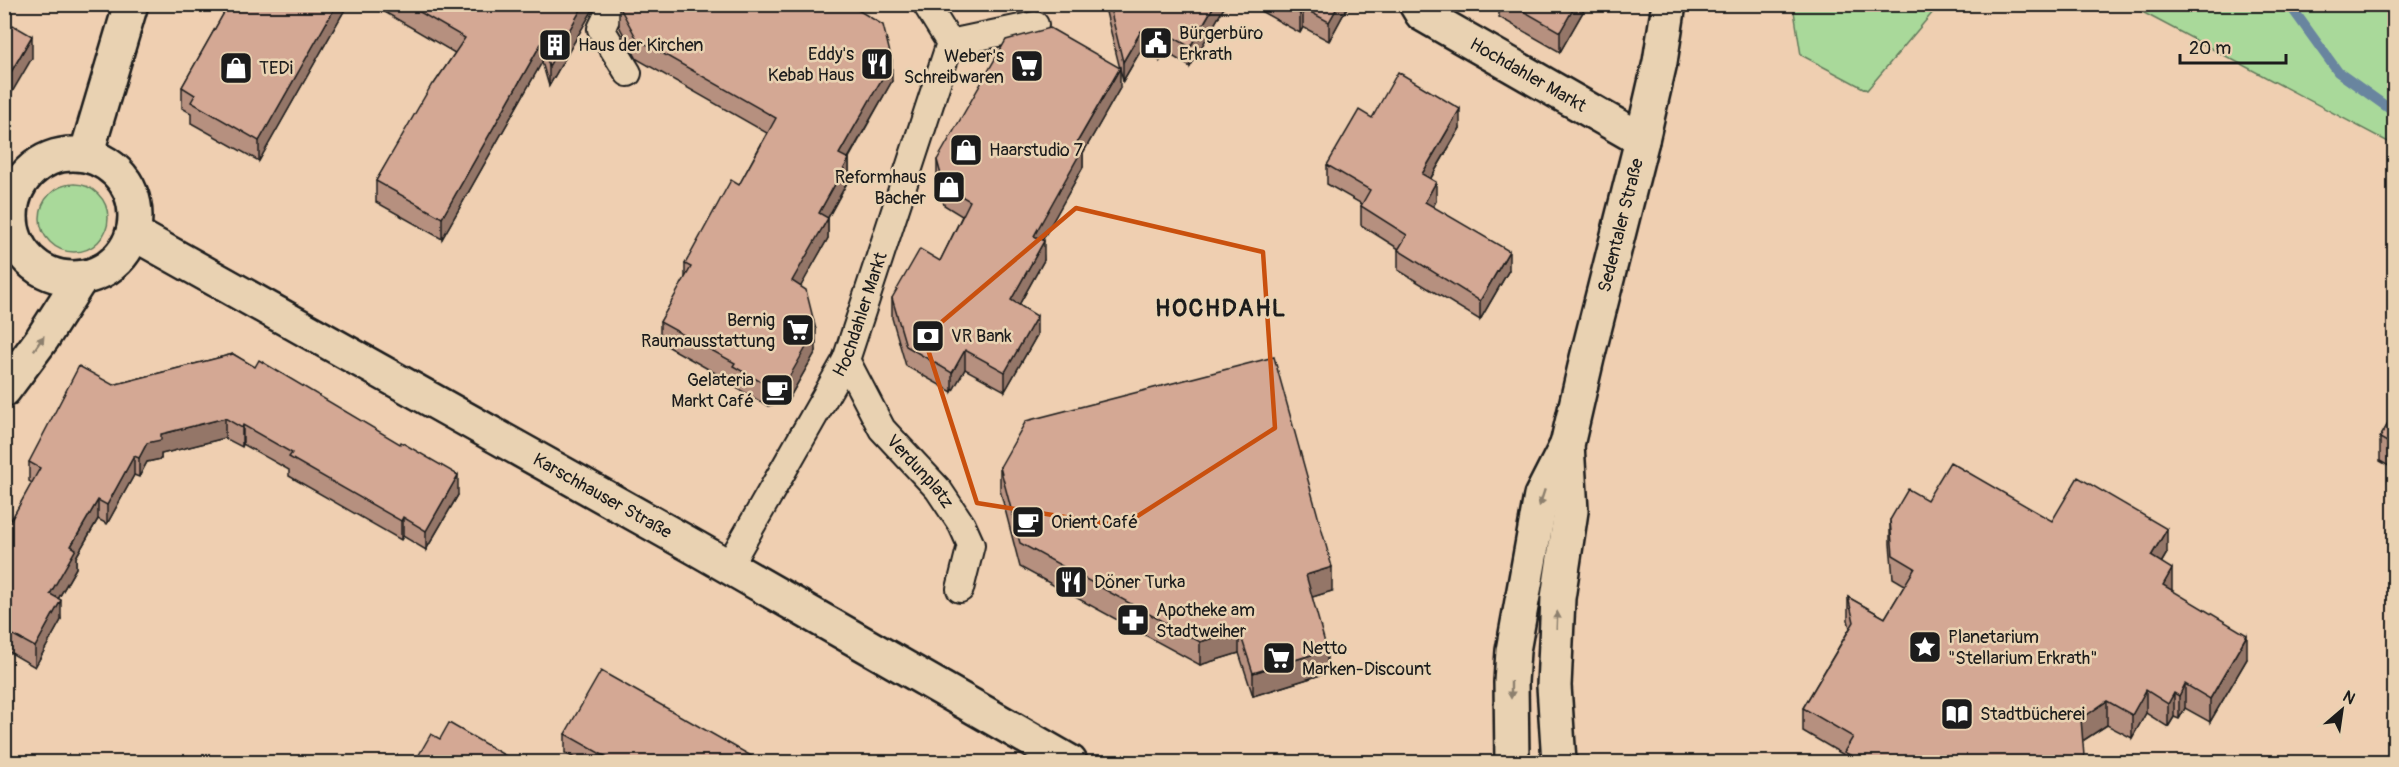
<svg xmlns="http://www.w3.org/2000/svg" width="2399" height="767" viewBox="0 0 2399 767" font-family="Pangolin,sans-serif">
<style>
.green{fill:#a9d99a;stroke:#627a5b;stroke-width:1.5}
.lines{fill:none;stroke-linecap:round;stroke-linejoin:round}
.stream{stroke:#69859f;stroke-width:10}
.pedestrian-casing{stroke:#1c1c1c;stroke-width:30}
.minor-casing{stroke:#1c1c1c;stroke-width:38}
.tertiary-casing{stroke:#1c1c1c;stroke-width:38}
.pedestrian{stroke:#e9d2b2;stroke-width:26}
.minor{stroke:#e9d2b2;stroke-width:33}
.tertiary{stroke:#e9d2b2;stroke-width:33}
.wall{fill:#b6907f;stroke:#1c1c1c;stroke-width:1.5}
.shaded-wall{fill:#947668;stroke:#1c1c1c;stroke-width:1.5}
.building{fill:#d4a894;stroke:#1c1c1c;stroke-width:1.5}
.oneway{fill:#8d806e}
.marked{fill:none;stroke:#c9500e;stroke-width:4.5;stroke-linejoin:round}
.labels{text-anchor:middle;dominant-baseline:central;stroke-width:5;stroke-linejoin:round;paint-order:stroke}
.poi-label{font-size:18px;fill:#1c1c1c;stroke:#e9d2b2;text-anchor:start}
.street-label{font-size:18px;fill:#1c1c1c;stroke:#e9d2b2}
.district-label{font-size:24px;font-weight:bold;letter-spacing:1.5px;fill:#1c1c1c;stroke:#e9d2b2}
</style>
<rect width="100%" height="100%" fill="#efcfb1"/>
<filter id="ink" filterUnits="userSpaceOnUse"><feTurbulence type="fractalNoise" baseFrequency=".0167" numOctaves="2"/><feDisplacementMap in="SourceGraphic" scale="12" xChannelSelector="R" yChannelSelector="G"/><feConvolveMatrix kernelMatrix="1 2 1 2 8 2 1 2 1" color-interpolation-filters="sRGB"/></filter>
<g filter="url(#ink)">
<g class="green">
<path d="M 1793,5 L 1793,4 L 1939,5 L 1867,90 L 1801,55 Z"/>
<path d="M 2129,5 L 2394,5 L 2394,145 Z"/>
<circle cx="74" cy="218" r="34"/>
</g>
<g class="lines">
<path class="stream" d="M 2289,4 L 2338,72 L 2394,112"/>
<defs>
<g id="pedestrian">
<path d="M 613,4 L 601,29 L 628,73"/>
<path d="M 950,43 L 1035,25"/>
<path id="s1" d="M 846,360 L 882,429 L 938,489 L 962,525 L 971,545 L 960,589"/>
<path id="s2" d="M 728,567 L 846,360 L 950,43 L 926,4"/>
</g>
<g id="minor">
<path id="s3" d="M 1416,4 L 1422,14 L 1642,140"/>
<path id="s4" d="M 133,233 L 696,548 L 1070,762"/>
</g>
<g id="tertiary">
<circle cx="73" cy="216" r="62"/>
<path d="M 86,155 L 131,4"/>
<path d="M 4,390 L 42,339 L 81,278"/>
<path id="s5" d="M 1512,762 L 1511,682 L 1513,651 L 1541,496 L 1567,445 L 1587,358 L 1642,140 L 1660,62 L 1669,4"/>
<path d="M 1559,762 L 1554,686 L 1558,598 L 1571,511 L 1567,445"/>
</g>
</defs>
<use href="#pedestrian" class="pedestrian-casing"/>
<use href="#minor" class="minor-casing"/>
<use href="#tertiary" class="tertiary-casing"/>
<use href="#pedestrian" class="pedestrian"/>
<use href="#minor" class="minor"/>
<use href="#tertiary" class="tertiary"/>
</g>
<g class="wall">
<path d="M 229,4 L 348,4 L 259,161 L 191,123 L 191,113 L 182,108 L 182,87 Z"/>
<path d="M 371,4 L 596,4 L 549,86 L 542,62 L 442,239 L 376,202 L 376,181 L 434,84 L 455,53 Z"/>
<path d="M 1104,4 L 1226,4 L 1190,67 L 1166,52 L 1160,61 L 1141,50 L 1123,81 Z"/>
<path d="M 1248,4 L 1349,4 L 1329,41 L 1303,27 L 1300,33 Z"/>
<path d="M 1499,4 L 1584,4 L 1584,10 L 1560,52 L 1499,17 Z"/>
<path d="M 619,6 L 892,81 L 849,158 L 849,179 L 828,218 L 828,238 L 800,287 L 816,351 L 788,400 L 768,406 L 733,386 L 733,383 L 660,342 L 660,322 L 685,279 L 685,264 L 739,185 L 767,133 L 637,59 L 619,26 Z"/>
<path d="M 1120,88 L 1083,153 L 1083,167 L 1042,240 L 1044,260 L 1019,305 L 1037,335 L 1005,391 L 965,369 L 952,392 L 906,366 L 892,318 L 892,298 L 940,261 L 962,216 L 944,205 L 937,179 L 937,160 Z"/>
<path d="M 1372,118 L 1460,128 L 1431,178 L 1436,201 L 1433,207 L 1509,270 L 1480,320 L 1398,270 L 1398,250 L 1399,249 L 1361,225 L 1361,206 L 1362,204 L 1327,184 L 1327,165 Z"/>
<path d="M 233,354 L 458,495 L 426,550 L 403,536 L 401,540 L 289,476 L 289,470 L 243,444 L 242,447 L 225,438 L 161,454 L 161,459 L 147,462 L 139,477 L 134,475 L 107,524 L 98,519 L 76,557 L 76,568 L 58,599 L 61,620 L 35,667 L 4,649 L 4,533 L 32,483 L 29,481 L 29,462 L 113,385 Z"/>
<path d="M 2394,413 L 2394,469 L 2380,461 L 2380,438 Z"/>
<path d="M 1000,467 L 1332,591 L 1312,597 L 1327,673 L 1253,696 L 1239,653 L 1200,665 L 1020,567 L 1000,490 Z"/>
<path d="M 1927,500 L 2052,521 L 2167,553 L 2161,563 L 2172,591 L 2247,659 L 2210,722 L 2185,708 L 2179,719 L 2174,717 L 2168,727 L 2146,713 L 2132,738 L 2107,725 L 2082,741 L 2084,762 L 1844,762 L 1844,755 L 1803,731 L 1803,708 L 1850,628 L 1848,620 L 1848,597 L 1885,618 L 1905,585 L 1893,578 L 1890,544 L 1890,520 Z"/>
<path d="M 565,734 L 762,762 L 582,762 L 565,753 Z"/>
</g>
<g class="shaded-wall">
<path d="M 337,4 L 348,4 L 259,161 L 259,141 Z"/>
<path d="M 584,4 L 596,4 L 549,86 L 549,66 Z"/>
<path d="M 1215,4 L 1226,4 L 1190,67 L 1190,47 Z"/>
<path d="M 1339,4 L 1349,4 L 1329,41 L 1329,22 Z"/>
<path d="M 1576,4 L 1584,4 L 1584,10 L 1560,52 L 1560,32 Z"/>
<path d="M 1303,8 L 1303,27 L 1300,33 L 1300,14 Z"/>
<path d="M 1141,31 L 1141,50 L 1123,81 L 1123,62 Z"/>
<path d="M 1166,33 L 1166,52 L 1160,61 L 1160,42 Z"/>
<path d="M 32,36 L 32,58 L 4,106 L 4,84 Z"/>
<path d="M 542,42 L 542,62 L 442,239 L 442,218 Z"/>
<path d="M 892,61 L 892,81 L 839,174 L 839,154 Z"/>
<path d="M 1120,68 L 1120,88 L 1083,153 L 1083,167 L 1034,255 L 1034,236 L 1076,144 Z"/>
<path d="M 1460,109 L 1460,128 L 1422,193 L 1422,174 Z"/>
<path d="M 849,159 L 849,179 L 821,230 L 828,218 L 828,238 L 792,302 L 792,281 L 819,213 Z"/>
<path d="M 1436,182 L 1436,201 L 1425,221 L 1425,202 Z"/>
<path d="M 1044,241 L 1044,260 L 1011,319 L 1011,300 Z"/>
<path d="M 1509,251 L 1509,270 L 1480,320 L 1480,301 Z"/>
<path d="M 1037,316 L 1037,335 L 1005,391 L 1005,372 Z"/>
<path d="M 816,330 L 816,351 L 788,400 L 768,406 L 768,386 Z"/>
<path d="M 965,350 L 965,369 L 952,392 L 952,373 Z"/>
<path d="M 225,418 L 225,438 L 161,454 L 161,459 L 147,462 L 139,477 L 139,458 L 147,443 L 161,434 Z"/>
<path d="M 243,425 L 243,444 L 242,447 L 242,428 Z"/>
<path d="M 134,456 L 134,475 L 107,524 L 107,505 Z"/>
<path d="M 458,475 L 458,495 L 426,550 L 426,531 Z"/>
<path d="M 98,500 L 98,519 L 76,557 L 76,568 L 50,613 L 50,594 L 71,546 Z"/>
<path d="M 403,517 L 403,536 L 401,540 L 401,521 Z"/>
<path d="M 2167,529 L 2167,553 L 2151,580 L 2151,556 Z"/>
<path d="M 1332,567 L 1332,591 L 1306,599 L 1306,575 Z"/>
<path d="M 2172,569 L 2172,593 L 2163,585 Z"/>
<path d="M 61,600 L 61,620 L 35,667 L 35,647 Z"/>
<path d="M 1239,630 L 1239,653 L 1200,665 L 1200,642 Z"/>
<path d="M 2247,635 L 2247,659 L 2210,722 L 2210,699 Z"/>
<path d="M 1327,650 L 1327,673 L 1253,696 L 1253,673 Z"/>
<path d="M 2185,684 L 2185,708 L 2179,719 L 2179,696 Z"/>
<path d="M 2146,690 L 2146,713 L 2132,738 L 2132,715 Z"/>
<path d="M 2174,693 L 2174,717 L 2168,727 L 2168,704 Z"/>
<path d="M 2107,701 L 2107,725 L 2081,742 L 2081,719 Z"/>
</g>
<g class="building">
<path d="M 229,4 L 337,4 L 259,141 L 191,102 L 195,95 L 182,87 Z"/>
<path d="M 406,4 L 584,4 L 549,66 L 542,42 L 442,218 L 376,181 L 432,84 L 434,84 L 465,38 Z"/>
<path d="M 620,4 L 848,4 L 883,25 L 892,61 L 839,154 L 849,159 L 819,213 L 828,218 L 792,281 L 806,290 L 816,330 L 788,379 L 768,386 L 733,366 L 735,363 L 660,322 L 691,267 L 685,264 L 731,180 L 739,185 L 776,118 L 637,39 L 619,6 Z"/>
<path d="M 1109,4 L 1215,4 L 1190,47 L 1166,33 L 1160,42 L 1141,31 L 1123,62 Z"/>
<path d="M 1283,4 L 1339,4 L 1329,22 L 1303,8 L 1300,14 Z"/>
<path d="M 1511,4 L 1576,4 L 1560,32 Z"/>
<path d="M 4,20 L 32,36 L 4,84 Z"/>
<path d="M 1050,28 L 1120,68 L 1076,144 L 1083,148 L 1034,236 L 1044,241 L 1011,300 L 1037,316 L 1005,372 L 965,350 L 952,373 L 906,346 L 892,298 L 920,249 L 940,261 L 970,201 L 944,186 L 937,160 L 1006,40 Z"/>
<path d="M 1398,72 L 1460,109 L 1422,174 L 1436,182 L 1425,202 L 1509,251 L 1480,301 L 1398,250 L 1407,235 L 1361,206 L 1370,190 L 1327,165 L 1359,110 L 1372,118 Z"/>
<path d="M 233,354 L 255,367 L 259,360 L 400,444 L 401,442 L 458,475 L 426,531 L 403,517 L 401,521 L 289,457 L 292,453 L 243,425 L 242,428 L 225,418 L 161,434 L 161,440 L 147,443 L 139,458 L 134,456 L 107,505 L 98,500 L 71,546 L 76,549 L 50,594 L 61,600 L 35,647 L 4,630 L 4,533 L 40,468 L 29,462 L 79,366 L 113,385 Z"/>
<path d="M 1274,357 L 1332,567 L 1306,575 L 1327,650 L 1253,673 L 1239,630 L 1200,642 L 1020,543 L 1000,467 L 1026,421 Z"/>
<path d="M 2394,413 L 2394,446 L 2380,438 Z"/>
<path d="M 1950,462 L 2052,521 L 2078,477 L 2167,529 L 2151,556 L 2172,569 L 2163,585 L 2247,635 L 2210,699 L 2185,684 L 2179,696 L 2174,693 L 2168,704 L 2146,690 L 2132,715 L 2107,701 L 2081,719 L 2084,756 L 2080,762 L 1863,762 L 1844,752 L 1853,737 L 1803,708 L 1854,622 L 1848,597 L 1885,618 L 1915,568 L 1893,555 L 1890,520 L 1908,489 L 1927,500 Z"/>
<path d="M 601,671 L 762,762 L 615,762 L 565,734 Z"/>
<path d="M 449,723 L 513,760 L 512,762 L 418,762 L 419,761 L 416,760 L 431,734 L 440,739 Z"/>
</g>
<defs><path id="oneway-solid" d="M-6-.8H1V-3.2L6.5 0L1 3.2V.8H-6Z" transform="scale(1.5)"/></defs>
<g class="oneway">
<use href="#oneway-solid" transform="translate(39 343) rotate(-55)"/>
<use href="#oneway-solid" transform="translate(1542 498) rotate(108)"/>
<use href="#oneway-solid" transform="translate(1557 620) rotate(-88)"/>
<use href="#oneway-solid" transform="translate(1511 690) rotate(90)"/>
</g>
</g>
<path class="marked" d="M 1076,208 L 1263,252 L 1275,428 L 1122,526 L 977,503 L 924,337 Z"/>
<defs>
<symbol id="civic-square" viewBox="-11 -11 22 22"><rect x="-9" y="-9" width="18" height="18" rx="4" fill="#1c1c1c" stroke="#e9d2b2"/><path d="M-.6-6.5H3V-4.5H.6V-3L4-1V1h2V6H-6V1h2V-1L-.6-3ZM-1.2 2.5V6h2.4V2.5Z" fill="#fff"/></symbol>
<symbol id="building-square" viewBox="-11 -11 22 22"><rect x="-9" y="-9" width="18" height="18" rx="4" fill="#1c1c1c" stroke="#e9d2b2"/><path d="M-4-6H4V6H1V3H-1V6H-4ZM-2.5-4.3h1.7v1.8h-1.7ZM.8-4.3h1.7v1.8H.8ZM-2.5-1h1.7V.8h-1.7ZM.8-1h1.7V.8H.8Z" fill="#fff"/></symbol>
<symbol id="restaurant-square" viewBox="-11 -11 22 22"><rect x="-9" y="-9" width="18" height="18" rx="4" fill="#1c1c1c" stroke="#e9d2b2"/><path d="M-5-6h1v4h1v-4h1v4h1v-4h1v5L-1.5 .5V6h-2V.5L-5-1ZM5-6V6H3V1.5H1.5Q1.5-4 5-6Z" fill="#fff"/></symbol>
<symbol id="supermarket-square" viewBox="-11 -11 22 22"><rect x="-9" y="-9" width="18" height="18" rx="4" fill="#1c1c1c" stroke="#e9d2b2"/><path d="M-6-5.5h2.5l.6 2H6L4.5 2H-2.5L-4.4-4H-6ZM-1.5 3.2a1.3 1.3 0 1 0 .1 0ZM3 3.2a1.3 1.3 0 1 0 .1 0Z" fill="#fff"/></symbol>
<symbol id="shop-square" viewBox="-11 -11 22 22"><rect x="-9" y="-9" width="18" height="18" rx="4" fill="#1c1c1c" stroke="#e9d2b2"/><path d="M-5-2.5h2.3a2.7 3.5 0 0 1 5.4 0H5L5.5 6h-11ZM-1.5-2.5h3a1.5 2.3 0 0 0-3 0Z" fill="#fff"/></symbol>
<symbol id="bank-square" viewBox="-11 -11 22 22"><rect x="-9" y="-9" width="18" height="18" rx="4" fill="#1c1c1c" stroke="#e9d2b2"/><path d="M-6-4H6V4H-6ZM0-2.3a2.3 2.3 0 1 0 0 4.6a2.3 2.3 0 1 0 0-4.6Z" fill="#fff"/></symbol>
<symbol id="cafe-square" viewBox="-11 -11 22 22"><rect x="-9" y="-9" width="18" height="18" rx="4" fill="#1c1c1c" stroke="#e9d2b2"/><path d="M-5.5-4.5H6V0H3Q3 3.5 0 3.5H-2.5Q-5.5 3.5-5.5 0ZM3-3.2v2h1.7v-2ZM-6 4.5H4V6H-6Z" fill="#fff"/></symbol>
<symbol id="pharmacy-square" viewBox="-11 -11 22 22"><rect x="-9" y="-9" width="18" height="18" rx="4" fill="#1c1c1c" stroke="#e9d2b2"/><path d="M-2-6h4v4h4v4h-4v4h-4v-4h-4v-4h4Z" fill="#fff"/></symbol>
<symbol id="sight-square" viewBox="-11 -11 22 22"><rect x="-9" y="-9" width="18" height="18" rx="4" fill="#1c1c1c" stroke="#e9d2b2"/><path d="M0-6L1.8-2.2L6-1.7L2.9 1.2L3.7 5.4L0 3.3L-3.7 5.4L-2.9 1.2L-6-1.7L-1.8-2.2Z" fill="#fff"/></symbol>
<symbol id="library-square" viewBox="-11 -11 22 22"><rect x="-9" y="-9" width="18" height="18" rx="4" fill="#1c1c1c" stroke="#e9d2b2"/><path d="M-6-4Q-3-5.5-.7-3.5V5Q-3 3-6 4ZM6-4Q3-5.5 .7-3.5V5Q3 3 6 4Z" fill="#fff"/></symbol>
</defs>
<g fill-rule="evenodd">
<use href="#civic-square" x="1137" y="24" width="38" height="38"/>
<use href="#building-square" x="536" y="26" width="38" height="38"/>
<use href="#restaurant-square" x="858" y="45" width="38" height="38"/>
<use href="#supermarket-square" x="1008" y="47" width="38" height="38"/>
<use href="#shop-square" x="217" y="49" width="38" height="38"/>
<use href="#shop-square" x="947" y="131" width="38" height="38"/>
<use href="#shop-square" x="930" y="168" width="38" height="38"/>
<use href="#supermarket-square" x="779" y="311" width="38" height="38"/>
<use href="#bank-square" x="909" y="317" width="38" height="38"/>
<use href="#cafe-square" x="758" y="371" width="38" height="38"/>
<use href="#cafe-square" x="1009" y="503" width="38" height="38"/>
<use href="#restaurant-square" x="1052" y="563" width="38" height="38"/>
<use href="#pharmacy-square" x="1114" y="601" width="38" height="38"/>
<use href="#sight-square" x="1906" y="628" width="38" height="38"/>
<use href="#supermarket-square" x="1260" y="639" width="38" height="38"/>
<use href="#library-square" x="1938" y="695" width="38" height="38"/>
</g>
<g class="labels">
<g class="poi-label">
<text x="1179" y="33">Bürgerbüro<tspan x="1179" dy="21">Erkrath</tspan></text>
<text x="578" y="45">Haus der Kirchen</text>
<text x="854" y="54" text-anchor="end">Eddy's<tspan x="854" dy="21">Kebab Haus</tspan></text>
<text x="1004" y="56" text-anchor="end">Weber's<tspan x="1004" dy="21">Schreibwaren</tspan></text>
<text x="259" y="68">TEDi</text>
<text x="989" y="150">Haarstudio 7</text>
<text x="926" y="177" text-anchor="end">Reformhaus<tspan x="926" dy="21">Bacher</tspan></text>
<text x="775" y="320" text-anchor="end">Bernig<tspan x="775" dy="21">Raumausstattung</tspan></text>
<text x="951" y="336">VR Bank</text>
<text x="754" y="380" text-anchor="end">Gelateria<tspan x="754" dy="21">Markt Café</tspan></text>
<text x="1051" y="522">Orient Café</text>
<text x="1094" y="582">Döner Turka</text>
<text x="1156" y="610">Apotheke am<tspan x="1156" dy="21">Stadtweiher</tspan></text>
<text x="1948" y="637">Planetarium<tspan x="1948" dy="21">"Stellarium Erkrath"</tspan></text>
<text x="1302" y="648">Netto<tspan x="1302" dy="21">Marken-Discount</tspan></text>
<text x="1980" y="714">Stadtbücherei</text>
</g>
<g class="street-label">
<text stroke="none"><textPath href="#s3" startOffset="134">Hochdahler Markt</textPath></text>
<text stroke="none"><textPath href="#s5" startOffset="552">Sedentaler Straße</textPath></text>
<text stroke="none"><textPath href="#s2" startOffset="286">Hochdahler Markt</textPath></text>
<text stroke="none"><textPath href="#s1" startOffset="135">Verdunplatz</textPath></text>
<text stroke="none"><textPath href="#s4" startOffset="538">Karschhauser Straße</textPath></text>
</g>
<g class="district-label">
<text x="1221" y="308">HOCHDAHL</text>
</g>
</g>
<rect width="2399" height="767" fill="none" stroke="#e9d2b2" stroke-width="24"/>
<rect x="12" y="12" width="2375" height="743" fill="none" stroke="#1c1c1c" stroke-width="2" filter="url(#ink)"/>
<g transform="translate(2342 710) rotate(29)" stroke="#e9d2b2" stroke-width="4.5" paint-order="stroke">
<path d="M0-4.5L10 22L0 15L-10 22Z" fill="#1c1c1c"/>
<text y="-9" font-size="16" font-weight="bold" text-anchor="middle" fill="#1c1c1c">N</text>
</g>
<path d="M2180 54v9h106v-9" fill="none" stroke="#1c1c1c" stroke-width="3"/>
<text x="2189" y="54" font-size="18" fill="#1c1c1c" stroke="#e9d2b2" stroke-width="4.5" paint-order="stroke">20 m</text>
</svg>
